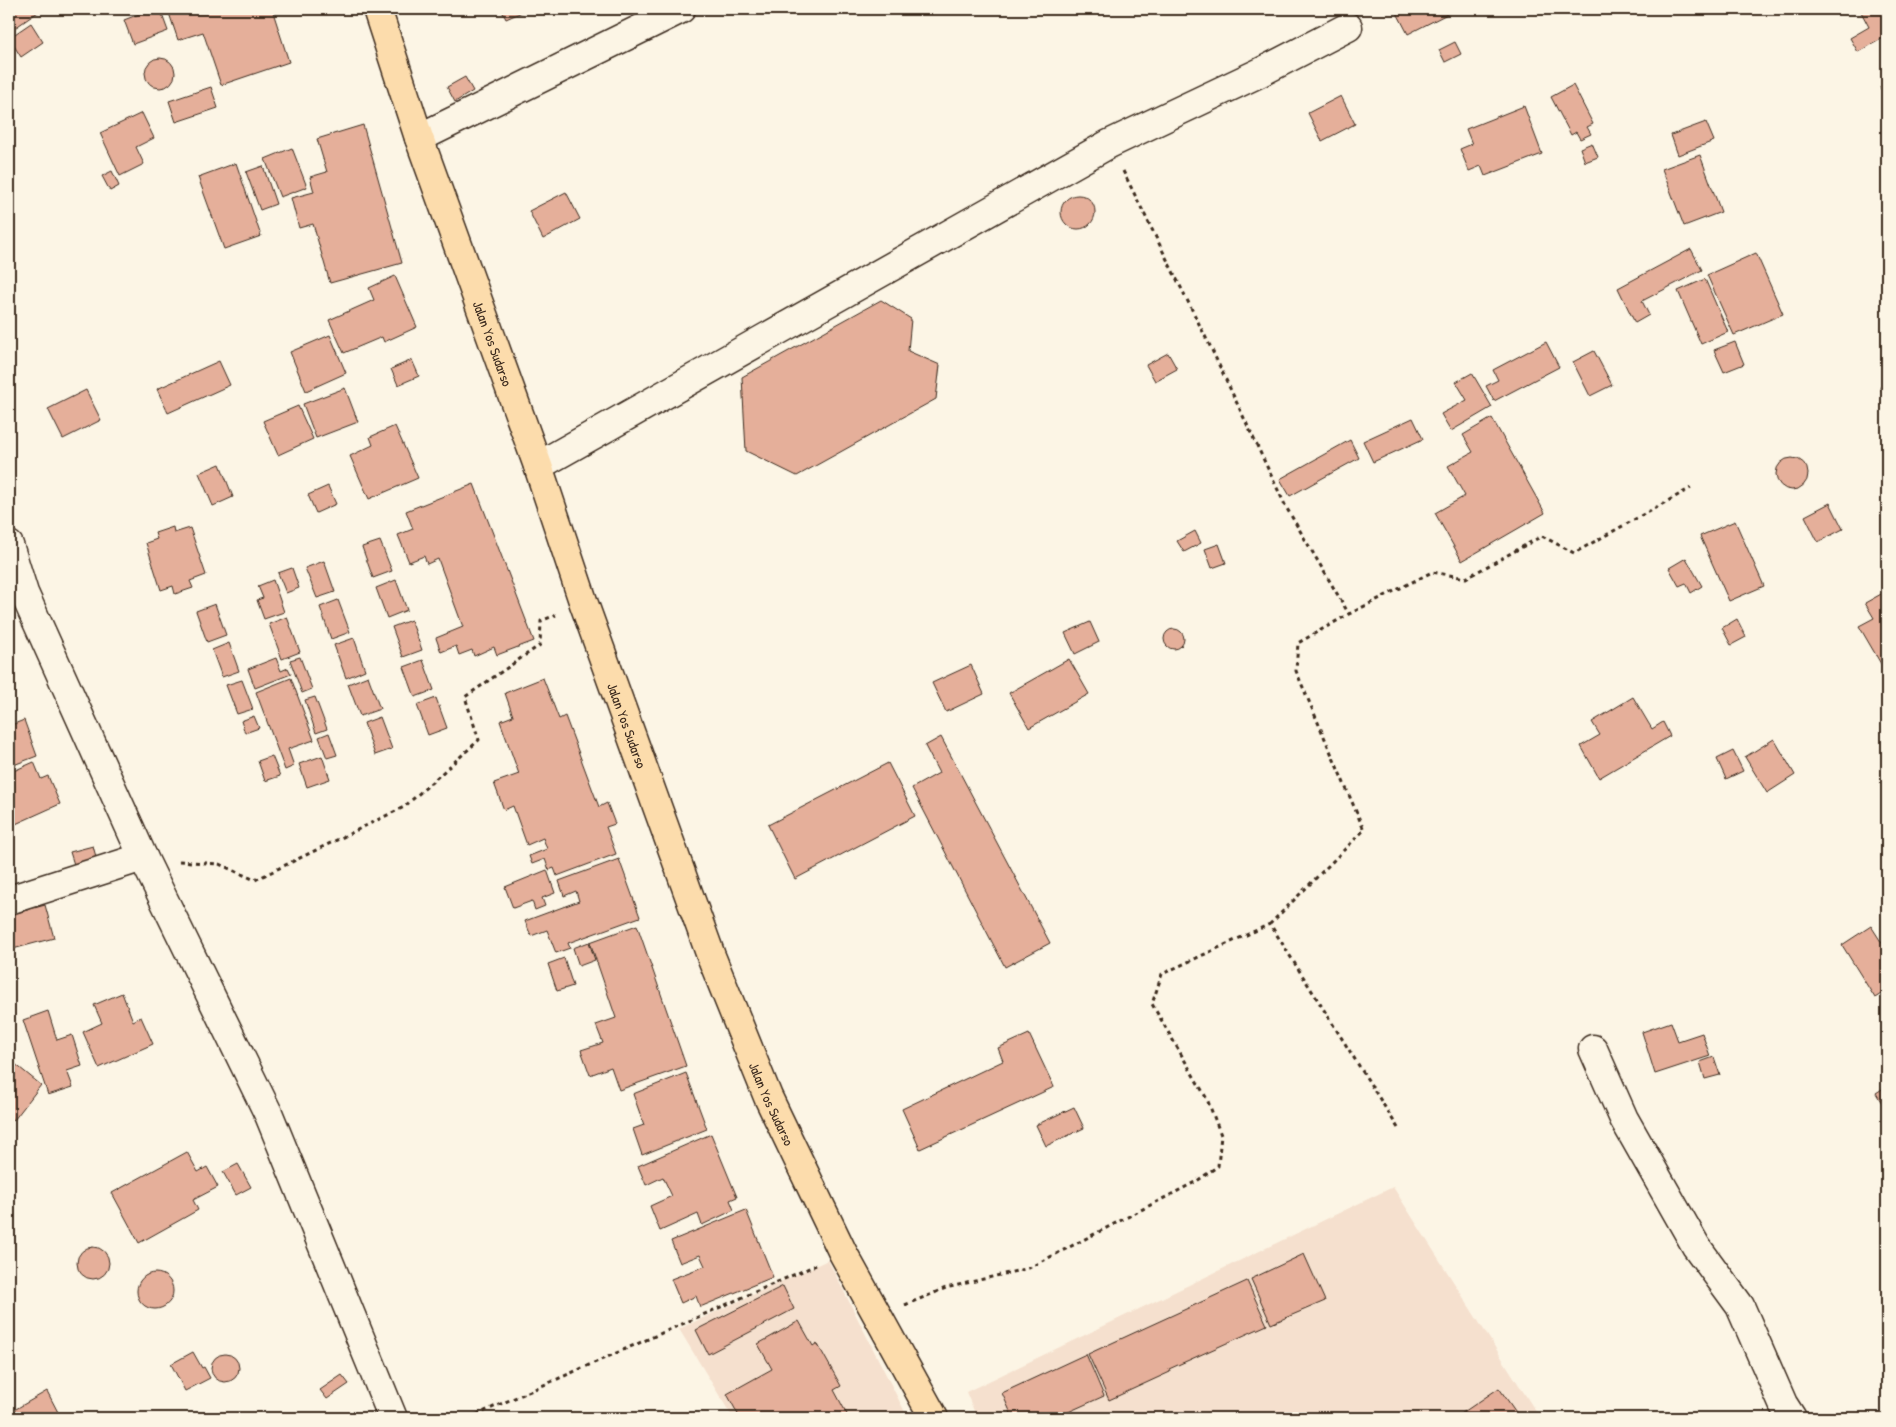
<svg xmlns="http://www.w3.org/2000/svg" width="1896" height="1427" viewBox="0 0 1896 1427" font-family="'Patrick Hand',sans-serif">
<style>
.built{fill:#f5e0ce}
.building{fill:#e5af9a;stroke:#3b2a1e}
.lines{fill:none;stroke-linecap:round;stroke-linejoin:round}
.minor-casing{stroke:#3b2a1e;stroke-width:31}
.major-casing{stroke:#3b2a1e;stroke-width:31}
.path{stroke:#3b2a1e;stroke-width:3;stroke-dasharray:4 4;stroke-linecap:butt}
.minor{stroke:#fcf5e5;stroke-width:28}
.major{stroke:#fcdcac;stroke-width:28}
.labels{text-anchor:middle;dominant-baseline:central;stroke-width:4;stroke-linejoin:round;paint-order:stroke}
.street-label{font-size:14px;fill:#3b2a1e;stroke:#fcf5e5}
</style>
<rect width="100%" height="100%" fill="#fcf5e5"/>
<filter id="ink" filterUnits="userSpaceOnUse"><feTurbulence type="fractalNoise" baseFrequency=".02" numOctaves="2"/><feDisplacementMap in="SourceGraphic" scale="10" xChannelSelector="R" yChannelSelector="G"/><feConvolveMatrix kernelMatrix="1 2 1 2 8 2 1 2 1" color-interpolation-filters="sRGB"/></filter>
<g filter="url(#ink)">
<g class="built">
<path d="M 1393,1187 L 1540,1418 L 977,1418 L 966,1392 Z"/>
<path d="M 828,1260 L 908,1418 L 733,1418 L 679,1329 Z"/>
</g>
<g class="building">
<path d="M 9,9 L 35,9 L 38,12 L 9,32 Z"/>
<path d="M 152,9 L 160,9 L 168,31 L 133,44 L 124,20 Z"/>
<path d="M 173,9 L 272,9 L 289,62 L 221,85 L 203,32 L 178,40 L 168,10 Z"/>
<path d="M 501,9 L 529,9 L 506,19 Z"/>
<path d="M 1395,9 L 1449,9 L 1451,12 L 1408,34 Z"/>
<path d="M 1863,9 L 1887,9 L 1887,36 L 1858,52 L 1850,38 L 1869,27 L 1860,10 Z"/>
<path d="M 31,23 L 43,42 L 21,57 L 9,38 Z"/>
<path d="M 1455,42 L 1461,54 L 1445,62 L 1439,50 Z"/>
<circle cx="160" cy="73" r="15"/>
<path d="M 465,77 L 473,91 L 455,102 L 447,87 Z"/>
<path d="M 1887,84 L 1887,106 L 1880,87 Z"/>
<path d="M 1573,85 L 1593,124 L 1587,127 L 1591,134 L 1580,139 L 1576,132 L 1571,135 L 1551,97 Z"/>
<path d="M 211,87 L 218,108 L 176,122 L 169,101 Z"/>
<path d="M 1341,96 L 1355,124 L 1322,141 L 1308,113 Z"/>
<path d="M 1524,106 L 1542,154 L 1485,176 L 1481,166 L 1469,171 L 1460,149 L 1472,144 L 1466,129 Z"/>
<path d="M 142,113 L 154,138 L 136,147 L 144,164 L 120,176 L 100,133 Z"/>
<path d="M 1706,122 L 1714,141 L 1678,155 L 1671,135 Z"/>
<path d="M 363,125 L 402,263 L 330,283 L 313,224 L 299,228 L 291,198 L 314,192 L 310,177 L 327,172 L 317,139 Z"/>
<path d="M 1592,143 L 1598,157 L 1585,162 L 1580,148 Z"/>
<path d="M 292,148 L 307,187 L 280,197 L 265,159 Z"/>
<path d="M 1700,155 L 1721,212 L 1684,226 L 1662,169 Z"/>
<path d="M 236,163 L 261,236 L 224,249 L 198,177 Z"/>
<path d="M 263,166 L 276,204 L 260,210 L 246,172 Z"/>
<path d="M 112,171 L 119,186 L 110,191 L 102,176 Z"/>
<path d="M 566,192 L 580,219 L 543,239 L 529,211 Z"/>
<circle cx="1078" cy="212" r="17"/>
<path d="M 1691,249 L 1702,270 L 1642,301 L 1649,315 L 1635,323 L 1618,288 Z"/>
<path d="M 1756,253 L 1783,314 L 1734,335 L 1707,275 Z"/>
<path d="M 395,276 L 417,327 L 384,342 L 382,337 L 344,353 L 329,320 L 374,300 L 369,288 Z"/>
<path d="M 1705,279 L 1728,332 L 1701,344 L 1678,291 Z"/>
<path d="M 881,300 L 911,319 L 908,351 L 940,365 L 936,399 L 797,476 L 746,451 L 742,377 Z"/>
<path d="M 330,335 L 346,373 L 306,391 L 290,352 Z"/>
<path d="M 1546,342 L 1559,367 L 1494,401 L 1486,386 L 1498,380 L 1493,370 Z"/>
<path d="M 1735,342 L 1744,364 L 1724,372 L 1714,350 Z"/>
<path d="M 1594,351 L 1612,385 L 1590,396 L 1573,362 Z"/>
<path d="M 1168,353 L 1177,369 L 1155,381 L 1146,365 Z"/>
<path d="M 412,360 L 419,376 L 398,385 L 391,369 Z"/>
<path d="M 219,361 L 230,385 L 168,413 L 157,389 Z"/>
<path d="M 1472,373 L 1492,407 L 1451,431 L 1441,414 L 1467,400 L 1456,382 Z"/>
<path d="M 1887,384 L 1887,402 L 1880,387 Z"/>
<path d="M 345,388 L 358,422 L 316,438 L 303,404 Z"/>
<path d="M 86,390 L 101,420 L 63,439 L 48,409 Z"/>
<path d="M 298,406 L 313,439 L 278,455 L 263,421 Z"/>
<path d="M 1413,418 L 1423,439 L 1373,462 L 1363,441 Z"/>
<path d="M 1492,418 L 1545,513 L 1462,561 L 1435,513 L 1465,496 L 1448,466 L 1473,452 L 1463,435 Z"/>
<path d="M 395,426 L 418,478 L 369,499 L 350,456 L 373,445 L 370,437 Z"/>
<path d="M 1350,440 L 1359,458 L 1290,496 L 1280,479 Z"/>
<circle cx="1792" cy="474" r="16"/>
<path d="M 220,464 L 233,497 L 213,506 L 199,473 Z"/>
<path d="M 474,484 L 534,641 L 497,655 L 494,647 L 474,656 L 472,650 L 459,655 L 456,646 L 441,652 L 436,638 L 463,627 L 438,559 L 427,564 L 424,556 L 409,562 L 398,535 L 413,529 L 406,511 Z"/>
<path d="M 328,486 L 336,504 L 316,513 L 308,495 Z"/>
<path d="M 1830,503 L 1843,529 L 1818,542 L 1805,516 Z"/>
<path d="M 1735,521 L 1764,586 L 1729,601 L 1700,536 Z"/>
<path d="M 173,527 L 174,533 L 190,528 L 206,575 L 190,581 L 193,588 L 175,594 L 173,586 L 161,590 L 146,543 L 157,539 L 155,533 Z"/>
<path d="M 1195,531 L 1201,543 L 1184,552 L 1177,541 Z"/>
<path d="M 380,541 L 392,571 L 373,578 L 362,547 Z"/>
<path d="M 1219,544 L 1226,563 L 1212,568 L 1205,549 Z"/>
<path d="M 1686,558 L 1702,586 L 1691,593 L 1686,583 L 1679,586 L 1669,568 Z"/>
<path d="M 324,561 L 335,592 L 317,598 L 305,568 Z"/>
<path d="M 292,568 L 299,588 L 286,593 L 278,573 Z"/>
<path d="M 273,580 L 284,612 L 264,619 L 257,600 L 263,598 L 258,586 Z"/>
<path d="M 396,580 L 407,610 L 387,618 L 376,588 Z"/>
<path d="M 1883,593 L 1887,600 L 1887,667 L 1884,669 L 1859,626 L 1874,618 L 1865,603 Z"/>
<path d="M 338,600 L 350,632 L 331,639 L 320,607 Z"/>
<path d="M 215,604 L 226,635 L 207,642 L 196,611 Z"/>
<path d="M 287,617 L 300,652 L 282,659 L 269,624 Z"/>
<path d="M 1737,619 L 1746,637 L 1731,645 L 1722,628 Z"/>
<path d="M 411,620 L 422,650 L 403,657 L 392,627 Z"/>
<path d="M 1090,622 L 1099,642 L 1075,654 L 1065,633 Z"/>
<circle cx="1174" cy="639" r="10"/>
<path d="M 354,638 L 365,670 L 346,678 L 334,645 Z"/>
<path d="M 229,643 L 239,671 L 222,677 L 212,650 Z"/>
<path d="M 300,657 L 312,689 L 302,693 L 290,660 Z"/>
<path d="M 276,658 L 281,671 L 288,668 L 291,674 L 255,688 L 248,669 Z"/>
<path d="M 1069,659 L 1089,694 L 1029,728 L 1009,693 Z"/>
<path d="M 423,660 L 434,690 L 415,697 L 404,667 Z"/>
<path d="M 971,665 L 984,694 L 946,712 L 932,683 Z"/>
<path d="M 368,676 L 380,709 L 360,716 L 348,684 Z"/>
<path d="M 291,678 L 314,740 L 288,749 L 294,766 L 285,770 L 256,692 Z"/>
<path d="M 543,678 L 559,719 L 565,716 L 599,807 L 607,803 L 615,824 L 606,827 L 616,854 L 557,876 L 554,868 L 549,870 L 545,859 L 532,864 L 529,856 L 547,849 L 543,838 L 527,845 L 513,806 L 504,810 L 494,783 L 519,774 L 500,721 L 513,716 L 505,693 Z"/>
<path d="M 242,680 L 253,709 L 237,714 L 226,685 Z"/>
<path d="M 315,697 L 327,729 L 316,733 L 305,700 Z"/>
<path d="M 1633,697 L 1652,729 L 1663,722 L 1670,736 L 1599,778 L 1581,746 L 1600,735 L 1592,722 Z"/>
<path d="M 436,698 L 447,728 L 428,735 L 417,705 Z"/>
<path d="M 254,716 L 259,728 L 245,733 L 241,721 Z"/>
<path d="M 380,717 L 392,749 L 375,755 L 364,723 Z"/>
<path d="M 24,720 L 37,756 L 11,766 L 9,760 L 9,726 Z"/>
<path d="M 329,733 L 337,755 L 327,758 L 319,737 Z"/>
<path d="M 941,737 L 1050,943 L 1005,967 L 912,788 L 939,773 L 925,746 Z"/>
<path d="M 1774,739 L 1795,775 L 1767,793 L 1745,757 Z"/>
<path d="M 1733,751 L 1743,771 L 1726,779 L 1717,759 Z"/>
<path d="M 272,756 L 280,776 L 265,781 L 258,761 Z"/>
<path d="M 322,756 L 330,779 L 307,787 L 299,764 Z"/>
<path d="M 34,762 L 41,779 L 48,776 L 60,804 L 9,827 L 9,773 Z"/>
<path d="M 888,763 L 915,816 L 795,879 L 768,825 Z"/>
<path d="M 93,846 L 98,864 L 76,871 L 70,852 Z"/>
<path d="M 619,859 L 640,917 L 568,943 L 570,948 L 556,953 L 547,930 L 531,936 L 525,921 L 579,901 L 576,891 L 564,896 L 559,881 Z"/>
<path d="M 547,870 L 555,893 L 542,898 L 545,906 L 535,910 L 532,901 L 513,908 L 505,887 Z"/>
<path d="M 45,905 L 54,938 L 9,950 L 9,915 Z"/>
<path d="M 637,925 L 686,1066 L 619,1090 L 611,1067 L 590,1075 L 581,1050 L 603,1043 L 596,1025 L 616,1018 L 590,942 Z"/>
<path d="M 1871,926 L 1887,951 L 1887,990 L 1875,998 L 1842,945 Z"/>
<path d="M 589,942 L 595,960 L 579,966 L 573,948 Z"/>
<path d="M 564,958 L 573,986 L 557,991 L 548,964 Z"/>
<path d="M 122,993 L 133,1021 L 141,1017 L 153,1044 L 99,1068 L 83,1032 L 102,1023 L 94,1005 Z"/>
<path d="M 48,1011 L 57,1040 L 72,1035 L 82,1066 L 67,1071 L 73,1087 L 48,1095 L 23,1020 Z"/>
<path d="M 1671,1022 L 1678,1041 L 1702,1033 L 1710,1056 L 1655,1074 L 1642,1032 Z"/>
<path d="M 1029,1034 L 1054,1087 L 920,1149 L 902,1109 L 1003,1061 L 998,1048 Z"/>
<path d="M 1714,1057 L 1720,1075 L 1705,1079 L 1700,1062 Z"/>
<path d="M 9,1059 L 41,1085 L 14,1120 L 9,1116 Z"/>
<path d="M 686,1073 L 707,1129 L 642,1155 L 633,1129 L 644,1125 L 633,1094 Z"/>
<path d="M 1887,1086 L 1887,1102 L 1883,1105 L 1876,1093 Z"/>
<path d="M 1074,1107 L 1084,1128 L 1046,1146 L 1036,1125 Z"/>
<path d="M 711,1134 L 737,1197 L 730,1200 L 734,1210 L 702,1225 L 698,1214 L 660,1231 L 650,1206 L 672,1196 L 663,1177 L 646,1185 L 638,1166 Z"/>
<path d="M 187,1152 L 198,1172 L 207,1167 L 218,1187 L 193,1200 L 198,1210 L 139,1243 L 112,1193 Z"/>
<path d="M 238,1164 L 251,1187 L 236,1195 L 223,1172 Z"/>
<path d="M 746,1210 L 773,1277 L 700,1307 L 696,1296 L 681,1303 L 671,1279 L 705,1266 L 700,1255 L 680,1263 L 671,1241 Z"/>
<circle cx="93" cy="1263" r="16"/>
<path d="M 1304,1254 L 1325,1301 L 1271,1324 L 1251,1279 Z"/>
<circle cx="155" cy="1291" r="18"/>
<path d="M 1247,1281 L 1267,1325 L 1169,1369 L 1170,1372 L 1109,1400 L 1088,1354 Z"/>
<path d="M 783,1286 L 794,1309 L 708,1354 L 696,1330 Z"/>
<path d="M 799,1321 L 813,1346 L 817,1343 L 841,1386 L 834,1390 L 849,1418 L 740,1418 L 727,1394 L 772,1369 L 758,1344 Z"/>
<path d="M 193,1352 L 202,1368 L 204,1367 L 210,1378 L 185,1391 L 171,1364 Z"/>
<path d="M 1086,1354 L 1104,1396 L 1055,1418 L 1013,1418 L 1002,1393 Z"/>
<circle cx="225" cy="1368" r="14"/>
<path d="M 342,1375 L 349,1384 L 327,1399 L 320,1390 Z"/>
<path d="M 1499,1388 L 1520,1418 L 1455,1418 Z"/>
<path d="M 47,1391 L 61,1418 L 9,1418 L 9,1413 Z"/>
</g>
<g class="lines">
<defs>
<g id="minor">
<path d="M 419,138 L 681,9"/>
<path d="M 538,466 L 1109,144 L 1259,73 L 1348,27"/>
<path d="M 9,545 L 24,593 L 143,857 L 269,1115 L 393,1418"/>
<path d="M 9,900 L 143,857"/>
<path d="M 1593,1049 L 1624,1119 L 1696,1246 L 1740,1306 L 1783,1404 L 1792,1418"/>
</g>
<g id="major">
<path id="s1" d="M 377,9 L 419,138 L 538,466 L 584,604 L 711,956 L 768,1097 L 843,1253 L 934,1418"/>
</g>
</defs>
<use href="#minor" class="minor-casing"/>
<use href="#major" class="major-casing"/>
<g class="path">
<path d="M 1123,171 L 1210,346 L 1286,507 L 1349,614"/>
<path d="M 179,861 L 219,864 L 255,880 L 404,807 L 479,740 L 465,697 L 540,645 L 541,621 L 556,615"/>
<path d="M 1398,1128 L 1270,924 L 1364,830 L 1296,671 L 1298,643 L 1349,614 L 1432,572 L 1466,578 L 1542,536 L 1574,553 L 1691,488"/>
<path d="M 905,1305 L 946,1288 L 1029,1268 L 1197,1181 L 1218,1166 L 1221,1135 L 1207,1099 L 1152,1004 L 1162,974 L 1270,924"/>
<path d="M 469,1418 L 816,1265"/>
</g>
<use href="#minor" class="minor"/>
<use href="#major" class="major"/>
</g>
</g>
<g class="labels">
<g class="street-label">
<text stroke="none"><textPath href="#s1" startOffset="354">Jalan Yos Sudarso</textPath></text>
<text stroke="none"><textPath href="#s1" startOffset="759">Jalan Yos Sudarso</textPath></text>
<text stroke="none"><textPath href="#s1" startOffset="1164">Jalan Yos Sudarso</textPath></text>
</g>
</g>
<rect width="1896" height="1427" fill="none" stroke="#fcf5e5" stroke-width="30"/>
<rect x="15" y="15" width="1866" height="1397" fill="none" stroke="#3b2a1e" stroke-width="2" filter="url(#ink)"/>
</svg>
